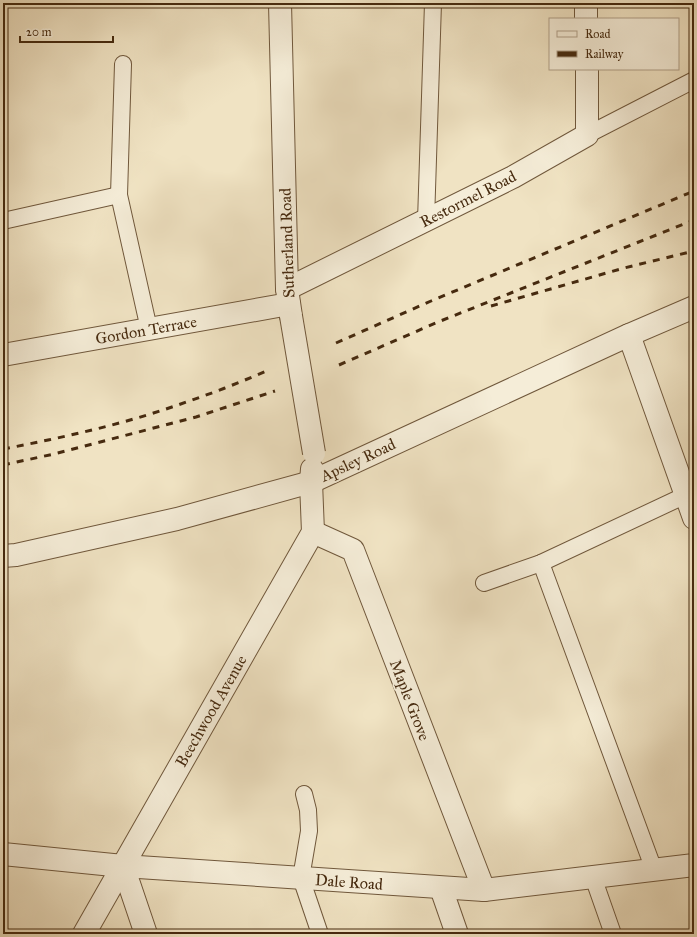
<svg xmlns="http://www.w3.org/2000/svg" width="697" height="937" viewBox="0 0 697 937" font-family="'IM FELL Great Primer',serif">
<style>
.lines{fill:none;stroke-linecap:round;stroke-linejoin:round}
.lane-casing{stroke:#70583c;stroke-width:18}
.street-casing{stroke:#70583c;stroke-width:24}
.lane{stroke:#f5edd8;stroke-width:16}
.street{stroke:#f5edd8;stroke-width:22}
.rail{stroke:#462a0f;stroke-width:3;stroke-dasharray:7 7;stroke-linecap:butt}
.street-bridge-casing{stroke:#70583c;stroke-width:24;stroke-linecap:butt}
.street-bridge{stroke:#f5edd8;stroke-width:22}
.labels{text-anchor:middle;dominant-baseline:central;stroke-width:3.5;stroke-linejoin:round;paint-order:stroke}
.street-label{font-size:16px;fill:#462a0f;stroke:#f5edd8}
</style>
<rect width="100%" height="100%" fill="#f0e3c3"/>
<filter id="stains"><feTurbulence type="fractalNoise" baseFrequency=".005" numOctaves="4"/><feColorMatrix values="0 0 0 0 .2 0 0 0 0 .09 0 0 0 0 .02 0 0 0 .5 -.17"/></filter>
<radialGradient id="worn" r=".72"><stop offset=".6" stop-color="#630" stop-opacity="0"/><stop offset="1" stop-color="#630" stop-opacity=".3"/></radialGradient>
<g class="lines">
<defs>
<g id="lane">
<path d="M 123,64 L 119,195 L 149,329"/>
<path d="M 587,135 L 694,80"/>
<path d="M 3,221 L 119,195"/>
<path d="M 426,221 L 433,3"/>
<path d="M 541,563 L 654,870"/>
<path d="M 484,583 L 541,563 L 686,495"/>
<path d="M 304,794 L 308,810 L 309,831 L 301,878 L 320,934"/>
<path d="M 593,877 L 613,934"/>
</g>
<g id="street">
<path d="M 280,3 L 287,289 L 291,316"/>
<path d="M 586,3 L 586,19"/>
<path d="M 287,289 L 513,177 L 587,135 L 587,69"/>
<path d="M 629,335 L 694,518"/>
<path d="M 3,355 L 289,304"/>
<path d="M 313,532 L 353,550 L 484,890"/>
<path d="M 3,556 L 16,555 L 177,519 L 311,482 L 629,335 L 694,307"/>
<path d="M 3,854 L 123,866 L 484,890 L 694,865"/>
<path d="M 123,866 L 146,934"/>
<path d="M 441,888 L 457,934"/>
<path d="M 84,934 L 313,532 L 311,482 L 312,469"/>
</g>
</defs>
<use href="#lane" class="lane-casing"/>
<use href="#street" class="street-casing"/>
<use href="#lane" class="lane"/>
<use href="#street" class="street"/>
<g class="rail">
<path d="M 491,306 L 624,268 L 694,251"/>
<path d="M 336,343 L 431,301 L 694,191"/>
<path d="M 339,365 L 438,322 L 694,220"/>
<path d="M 3,449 C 66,437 129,423 189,401 C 216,392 243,381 269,370"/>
<path d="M 3,465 L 54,454 L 196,417 L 275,391"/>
</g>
<defs>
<path id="street-bridge" d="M 291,316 L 314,453"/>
</defs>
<use href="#street-bridge" class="street-bridge-casing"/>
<use href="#street-bridge" class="street-bridge"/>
</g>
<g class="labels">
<g class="street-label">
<text transform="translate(468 199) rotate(-27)">Restormel Road</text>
<text transform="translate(287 243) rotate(-92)">Sutherland Road</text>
<text transform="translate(146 330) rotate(-10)">Gordon Terrace</text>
<text transform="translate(358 460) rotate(-25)">Apsley Road</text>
<text transform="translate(410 700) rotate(69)">Maple Grove</text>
<text transform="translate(211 711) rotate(-60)">Beechwood Avenue</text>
<text transform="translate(349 882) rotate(4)">Dale Road</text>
</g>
</g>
<rect width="697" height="937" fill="none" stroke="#f0e3c3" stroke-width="16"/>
<rect x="4" y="4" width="689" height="929" fill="none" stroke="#462a0f" stroke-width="2"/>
<rect x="8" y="8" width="681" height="921" fill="none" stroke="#462a0f"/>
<rect x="549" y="18" width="130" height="52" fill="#f5edd8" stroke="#af9f88"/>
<rect x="557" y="31" width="20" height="6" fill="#f5edd8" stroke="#af9f88"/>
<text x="585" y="38" font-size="12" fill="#462a0f">Road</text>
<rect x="557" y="51" width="20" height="6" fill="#462a0f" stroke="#af9f88"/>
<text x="585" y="58" font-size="12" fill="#462a0f">Railway</text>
<path d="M20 36v6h93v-6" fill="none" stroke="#462a0f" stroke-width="2"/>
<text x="26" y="36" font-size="12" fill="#462a0f" stroke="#f5edd8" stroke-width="3" paint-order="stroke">20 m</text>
<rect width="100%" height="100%" filter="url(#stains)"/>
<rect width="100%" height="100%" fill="url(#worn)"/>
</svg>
